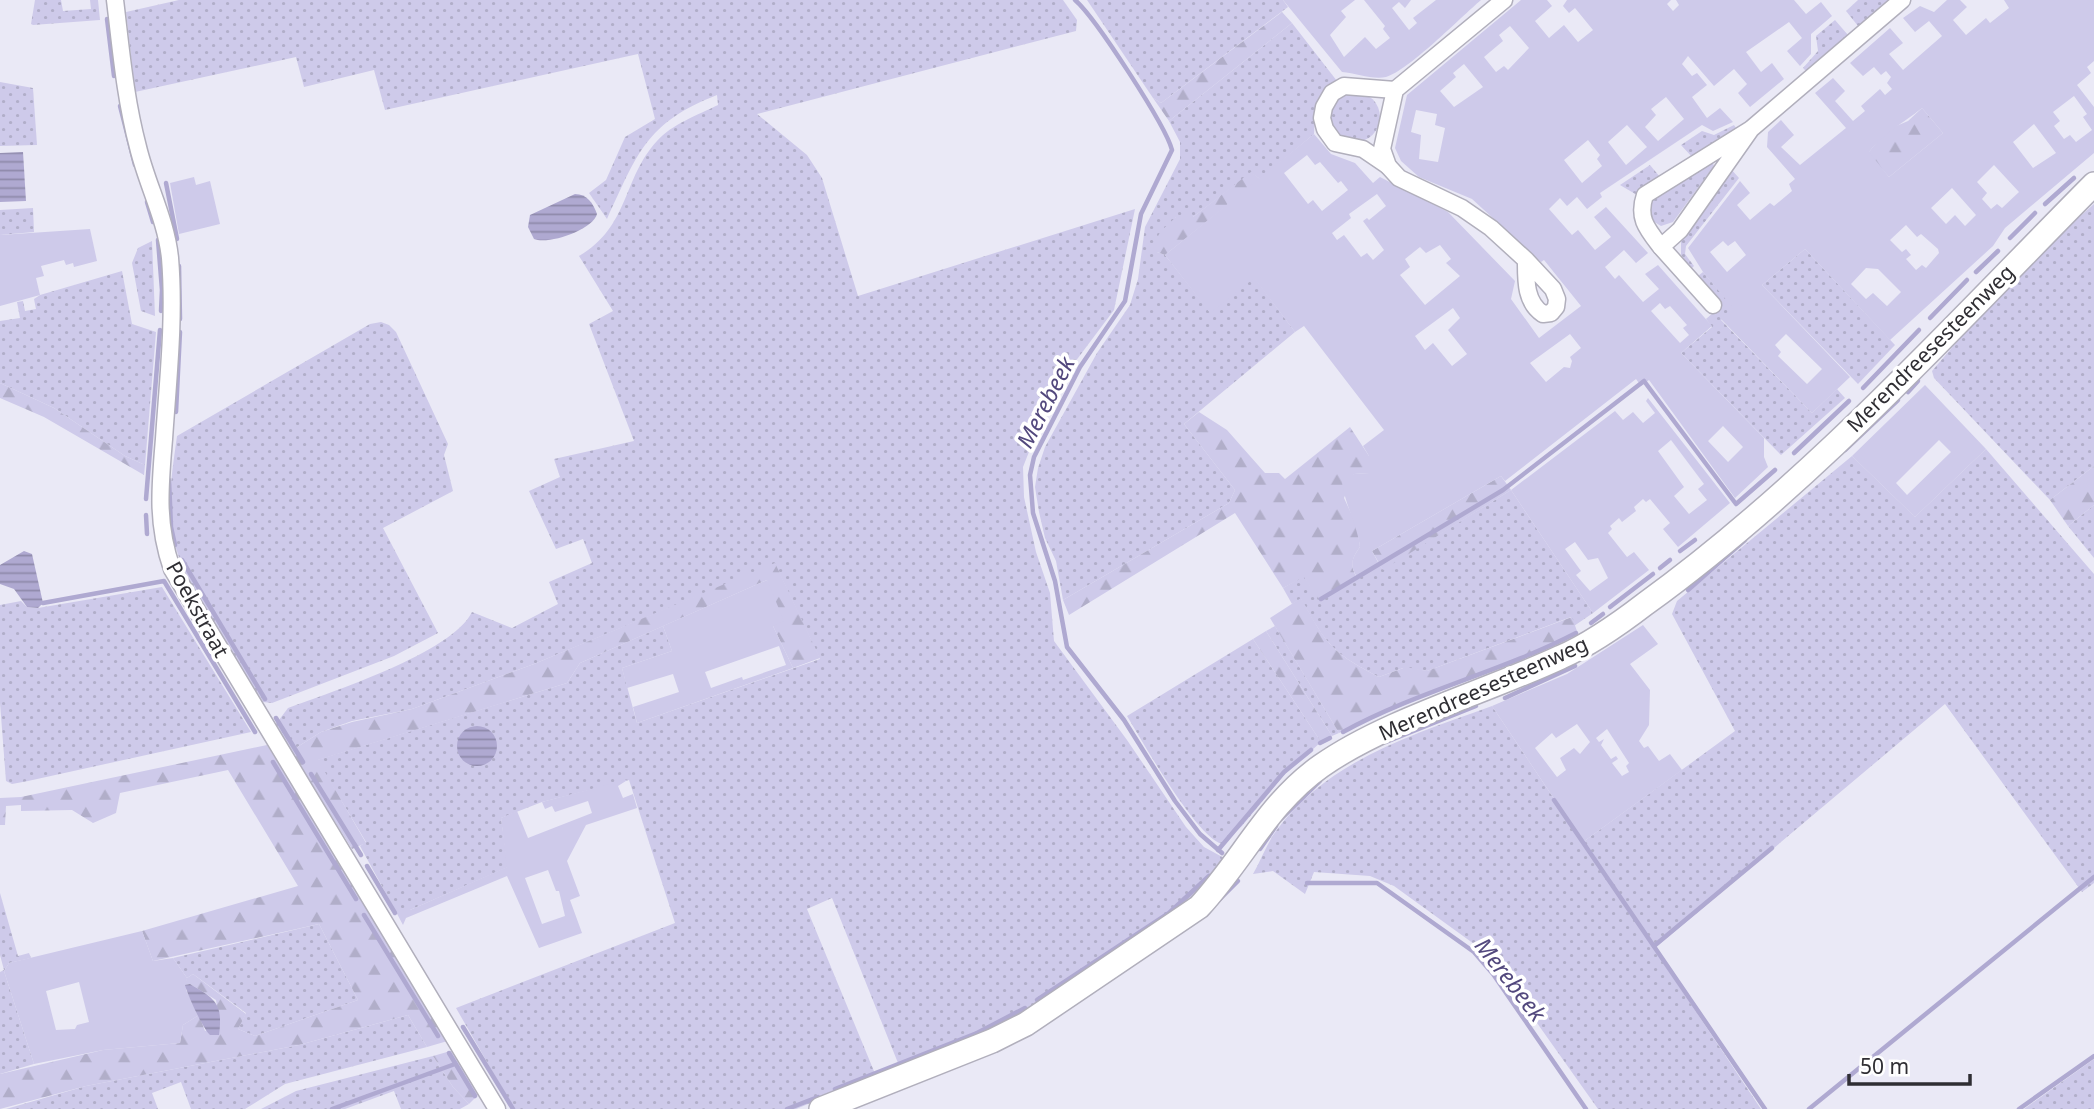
<svg xmlns="http://www.w3.org/2000/svg" width="2094" height="1109" viewBox="0 0 2094 1109" font-family="'Noto Sans',sans-serif">
<style>
.grass{fill:url(#grass-dots)}
.forest{fill:url(#forest-firs)}
.garden{fill:#cecaea;fill-rule:evenodd}
.water{fill:url(#water-rules)}
.lines{fill:none;stroke-linecap:round;stroke-linejoin:round}
.stream{stroke:#afa9d1;stroke-width:4.5}
.street-casing{stroke:#b1afbc;stroke-width:19}
.secondary-casing{stroke:#b1afbc;stroke-width:26}
.street{stroke:#fff;stroke-width:16}
.secondary{stroke:#fff;stroke-width:23}
.labels{text-anchor:middle;dominant-baseline:central;stroke-width:7;stroke-linejoin:round;paint-order:stroke}
.street-label{font-size:21px;fill:#2f2e33;stroke:#fff}
.water-label{font-size:23px;font-style:italic;fill:#52487d;stroke:#fff}
</style>
<defs>
<pattern id="grass-dots" width="8" height="8" patternUnits="userSpaceOnUse" patternTransform="scale(1.75)"><rect width="8" height="8" fill="#cecaea"/><path d="M2 2h.1M6 6h.1" fill="none" stroke="#b1aec9" stroke-width="1.8" stroke-linecap="round"/></pattern>
<pattern id="forest-firs" width="22" height="20" patternUnits="userSpaceOnUse" patternTransform="scale(1.75)"><rect width="22" height="20" fill="#cecaea"/><path d="M5 1l3.5 6h-7zM16 11l3.5 6h-7z" fill="#b1aec9"/></pattern>
<pattern id="water-rules" width="6" height="5" patternUnits="userSpaceOnUse" patternTransform="scale(1.75)"><rect width="6" height="5" fill="#afa9d1"/><path d="M0 2.5h6" fill="none" stroke="#8f8aaa"/></pattern>
</defs>
<rect width="100%" height="100%" fill="#eae9f6"/>
<g class="grass">
<path d="M 35,0 L 61,0 L 63,11 L 91,9 L 90,0 L 98,0 L 100,20 L 33,25 L 31,24 Z"/>
<path d="M 179,0 L 1063,0 L 1077,20 L 1076,31 L 757,114 L 807,155 L 822,178 L 858,296 L 1135,209 L 1114,310 L 1069,370 L 1038,429 L 1023,467 L 1024,497 L 1036,552 L 1050,593 L 1054,641 L 1127,740 L 1186,827 L 1204,847 L 1226,859 L 1186,904 L 1058,991 L 1007,1021 L 900,1068 L 832,898 L 807,909 L 876,1076 L 796,1109 L 514,1109 L 456,1008 L 675,923 L 629,780 L 542,802 L 501,818 L 508,867 L 410,910 L 395,910 L 360,846 L 366,842 L 317,760 L 567,683 L 580,663 L 663,626 L 672,651 L 622,668 L 637,723 L 820,659 L 775,564 L 534,664 L 412,709 L 352,721 L 321,732 L 291,751 L 276,724 L 288,708 C 331,692 452,653 472,612 L 512,628 L 558,604 L 549,582 L 592,563 L 583,539 L 556,549 L 529,491 L 560,477 L 554,459 L 634,441 L 589,324 L 613,311 L 579,256 C 630,226 622,179 657,141 C 672,124 698,115 718,105 L 717,95 C 645,123 637,155 607,219 L 589,193 L 606,180 L 625,137 L 655,119 L 638,54 L 385,110 L 374,70 L 304,87 L 296,57 L 135,92 L 126,12 Z"/>
<path d="M 1087,0 L 1283,0 L 1288,7 L 1161,103 L 1153,98 Z"/>
<path d="M 1858,0 L 1888,0 L 1858,26 L 1846,11 Z"/>
<path d="M 1835,20 L 1848,35 L 1806,71 L 1803,68 L 1818,51 L 1816,36 Z"/>
<path d="M 1292,23 L 1337,81 L 1315,112 L 1314,134 L 1260,179 L 1251,173 L 1193,217 L 1176,217 L 1157,252 L 1165,255 L 1210,312 L 1254,277 L 1295,332 L 1184,424 L 1235,490 L 1229,503 L 1063,600 L 1056,561 L 1045,538 L 1039,512 L 1035,487 L 1038,468 L 1045,447 L 1097,353 L 1130,305 L 1138,279 L 1145,227 L 1180,159 L 1180,142 L 1169,121 Z"/>
<path d="M 0,82 L 33,88 L 37,145 L 0,146 Z"/>
<circle cx="1355" cy="117" r="25"/>
<path d="M 1734,125 L 1736,128 L 1692,157 L 1681,145 L 1702,131 L 1714,135 Z"/>
<path d="M 1712,161 L 1714,166 L 1673,222 L 1661,226 L 1651,220 L 1648,208 L 1651,201 Z"/>
<path d="M 1650,165 L 1660,177 L 1637,195 L 1620,185 Z"/>
<path d="M 1730,168 L 1739,178 L 1686,246 L 1685,254 L 1694,266 L 1691,269 L 1681,255 L 1681,239 Z"/>
<path d="M 2094,204 L 2094,466 L 2050,500 L 1934,378 L 1932,371 L 1973,323 L 2051,242 Z"/>
<path d="M 33,208 L 34,232 L 0,235 L 0,210 Z"/>
<path d="M 152,241 L 155,316 L 141,311 L 132,263 L 138,248 Z"/>
<path d="M 1805,249 L 1895,345 L 1858,384 L 1762,285 Z"/>
<path d="M 122,271 L 132,324 L 156,332 L 145,465 L 125,456 L 54,408 L 0,383 L 0,321 L 20,318 L 17,302 L 23,301 L 25,311 L 36,309 L 34,299 L 40,295 Z"/>
<path d="M 1703,272 L 1734,308 L 1721,320 L 1812,413 L 1837,389 L 1845,398 L 1781,455 L 1681,353 L 1712,327 L 1706,319 L 1722,305 L 1698,276 Z"/>
<path d="M 381,322 L 389,325 L 396,332 L 448,444 L 444,455 L 453,491 L 383,528 L 438,633 L 394,656 L 272,703 L 263,702 C 237,659 189,593 176,548 C 165,511 172,473 177,436 L 370,324 Z"/>
<path d="M 1986,449 L 2094,574 L 2094,883 L 2082,892 L 1945,704 L 1654,949 L 1761,1109 L 1598,1109 L 1503,975 L 1481,949 L 1394,886 L 1370,876 L 1314,872 L 1305,894 L 1273,871 L 1253,874 C 1261,860 1267,843 1276,831 C 1329,759 1413,735 1492,706 L 1583,842 L 1735,731 L 1672,614 L 1677,601 L 1852,456 L 1915,517 Z"/>
<path d="M 1511,490 L 1593,613 L 1574,626 L 1571,617 L 1427,671 L 1403,668 L 1379,677 C 1331,652 1327,645 1301,599 L 1292,604 L 1283,588 L 1304,576 L 1319,600 L 1379,564 L 1383,569 Z"/>
<path d="M 2094,505 L 2094,558 L 2068,526 Z"/>
<path d="M 162,587 L 251,732 L 28,781 L 12,784 L 6,781 L 0,703 L 0,605 L 21,601 L 27,607 L 38,608 Z"/>
<path d="M 1275,626 L 1339,733 L 1332,736 L 1266,631 Z"/>
<path d="M 1253,639 L 1321,742 L 1283,776 L 1242,826 L 1222,844 C 1197,838 1142,741 1127,716 Z"/>
<path d="M 0,893 L 18,956 L 29,953 L 31,958 L 9,963 L 4,971 L 34,1064 L 0,1074 L 0,972 L 4,970 L 0,955 Z"/>
<path d="M 319,924 L 358,1000 L 255,1036 L 238,1029 L 246,1013 L 193,974 L 187,978 L 173,958 Z"/>
<path d="M 408,1015 L 427,1047 L 285,1084 L 245,1109 L 191,1109 L 181,1082 L 152,1093 L 158,1109 L 6,1109 L 86,1086 L 299,1045 Z"/>
<path d="M 433,1056 L 453,1087 L 469,1104 L 460,1109 L 401,1109 L 394,1091 L 345,1109 L 261,1109 L 296,1091 Z"/>
<path d="M 2094,1059 L 2094,1109 L 2024,1109 Z"/>
</g>
<g class="forest">
<path d="M 1282,12 L 1292,23 L 1169,121 L 1153,98 L 1161,103 Z"/>
<path d="M 1922,108 L 1943,133 L 1889,177 L 1868,153 L 1887,130 L 1908,121 Z"/>
<path d="M 1251,172 L 1260,179 L 1165,255 L 1157,252 L 1155,241 L 1161,231 L 1176,217 L 1193,217 Z"/>
<path d="M 0,383 L 54,408 L 125,456 L 145,465 L 144,475 L 44,417 L 0,398 Z"/>
<path d="M 1199,412 L 1227,430 L 1265,473 L 1279,473 L 1285,479 L 1350,427 L 1369,456 L 1370,473 L 1354,474 L 1344,498 L 1357,526 L 1360,547 C 1351,559 1350,566 1357,578 L 1318,600 L 1304,577 L 1283,588 L 1235,513 L 1069,615 L 1063,600 L 1229,503 L 1235,490 L 1184,424 Z"/>
<path d="M 2094,466 L 2094,505 L 2068,526 L 2050,500 Z"/>
<path d="M 1501,476 L 1511,490 L 1383,570 L 1372,551 Z"/>
<path d="M 775,563 L 820,658 L 793,668 L 773,626 L 767,580 L 580,663 L 567,683 L 318,760 L 366,843 L 352,849 L 291,751 L 321,732 L 352,722 L 412,709 L 534,664 Z"/>
<path d="M 1301,598 C 1327,645 1331,652 1379,677 L 1406,667 L 1427,671 L 1572,617 L 1578,634 L 1539,653 L 1471,676 L 1339,733 L 1270,618 Z"/>
<path d="M 1266,631 L 1332,736 L 1321,742 L 1253,639 Z"/>
<path d="M 267,745 L 451,1040 L 427,1047 L 408,1015 L 299,1045 L 86,1086 L 0,1109 L 0,1074 L 103,1050 L 180,1043 L 183,1025 L 199,1015 L 205,1031 L 220,1025 L 216,1000 L 190,984 L 185,985 L 187,978 L 193,974 L 246,1014 L 238,1029 L 255,1036 L 358,1000 L 319,924 L 153,961 L 142,931 L 298,886 L 228,770 L 120,793 L 116,813 L 93,823 L 72,810 L 21,811 L 21,805 L 6,806 L 5,825 L 0,825 L 0,798 L 21,797 Z"/>
<path d="M 454,1050 L 479,1094 L 469,1104 L 453,1087 L 433,1056 Z"/>
</g>
<g class="garden">
<path d="M 1283,0 L 1355,0 L 1341,11 L 1346,17 L 1330,35 L 1344,57 L 1365,37 L 1376,49 L 1390,38 L 1383,29 L 1385,26 L 1364,0 L 1411,0 L 1405,8 L 1399,2 L 1392,8 L 1409,30 L 1417,23 L 1413,18 L 1436,0 L 1481,0 C 1461,17 1408,71 1386,77 C 1373,80 1356,73 1342,72 Z"/>
<path d="M 1521,0 L 1547,0 L 1552,6 L 1535,21 L 1549,38 L 1564,25 L 1578,42 L 1593,30 L 1575,8 L 1569,13 L 1563,6 L 1567,0 L 1671,0 L 1667,4 L 1673,11 L 1679,5 L 1676,0 L 1794,0 L 1806,14 L 1821,2 L 1832,16 L 1811,34 L 1811,54 L 1800,66 L 1787,51 L 1802,38 L 1789,22 L 1746,52 L 1761,72 L 1772,63 L 1784,79 L 1750,107 L 1738,93 L 1747,84 L 1734,69 L 1714,86 L 1688,56 L 1682,64 L 1692,76 L 1697,73 L 1707,85 L 1692,97 L 1707,118 L 1720,108 L 1733,122 L 1713,131 L 1702,125 L 1600,193 L 1602,197 L 1587,209 L 1577,197 L 1567,206 L 1560,198 L 1549,209 L 1572,235 L 1578,230 L 1595,250 L 1611,237 L 1594,217 L 1606,207 L 1648,253 L 1636,263 L 1624,250 L 1605,267 L 1615,279 L 1619,275 L 1643,302 L 1659,289 L 1645,274 L 1658,265 L 1712,326 L 1681,353 L 1764,438 L 1764,457 L 1768,467 L 1735,498 L 1649,380 L 1641,386 L 1636,379 L 1505,481 L 1501,476 L 1372,551 L 1379,564 L 1357,577 C 1349,565 1352,558 1360,547 C 1357,524 1345,505 1342,482 L 1354,474 L 1369,473 L 1369,456 L 1363,446 L 1384,430 L 1304,326 L 1295,332 L 1254,278 L 1210,313 L 1165,255 L 1314,134 L 1331,154 L 1355,163 L 1373,183 L 1380,177 L 1448,212 L 1515,281 L 1511,299 L 1539,338 L 1581,306 L 1544,260 L 1541,262 L 1472,199 L 1419,177 L 1401,161 L 1395,148 L 1407,95 ZM 1510,26 L 1529,48 L 1508,70 L 1504,66 L 1496,72 L 1484,57 L 1503,41 L 1499,35 ZM 1464,64 L 1483,87 L 1454,107 L 1440,91 L 1456,77 L 1453,73 ZM 1666,97 L 1684,119 L 1658,141 L 1645,127 L 1656,115 L 1651,109 ZM 1416,110 L 1437,114 L 1435,125 L 1445,128 L 1438,162 L 1419,159 L 1421,135 L 1411,132 ZM 1627,125 L 1647,147 L 1626,165 L 1608,142 ZM 1588,140 L 1600,155 L 1597,159 L 1602,166 L 1582,183 L 1564,160 ZM 1307,155 L 1315,165 L 1320,162 L 1338,183 L 1341,181 L 1348,190 L 1322,211 L 1313,200 L 1308,204 L 1284,173 ZM 1377,194 L 1386,206 L 1369,220 L 1367,218 L 1363,221 L 1384,250 L 1373,260 L 1367,253 L 1361,257 L 1344,235 L 1337,240 L 1332,233 L 1351,218 L 1349,214 ZM 1440,245 L 1451,259 L 1446,263 L 1460,276 L 1425,305 L 1400,275 L 1410,267 L 1405,259 L 1420,247 L 1426,253 ZM 1660,303 L 1665,309 L 1670,306 L 1687,325 L 1683,328 L 1689,335 L 1680,343 L 1651,311 ZM 1453,308 L 1460,318 L 1448,330 L 1467,354 L 1452,366 L 1433,343 L 1425,350 L 1415,336 ZM 1570,334 L 1581,348 L 1570,357 L 1572,361 L 1570,368 L 1564,367 L 1546,382 L 1530,363 ZM 1723,426 L 1743,447 L 1728,462 L 1708,441 Z"/>
<path d="M 1947,0 L 1960,0 L 1967,7 L 1953,20 L 1966,35 L 1986,18 L 1990,23 L 2009,8 L 2004,0 L 2094,0 L 2094,61 L 2087,67 L 2091,73 L 2077,85 L 2094,107 L 2094,153 L 2005,228 L 1993,246 L 1890,340 L 1805,249 L 1762,285 L 1850,377 L 1812,413 L 1721,319 L 1733,308 L 1703,272 L 1688,248 L 1740,181 L 1750,193 L 1737,205 L 1750,220 L 1770,203 L 1774,206 L 1792,191 L 1789,184 L 1795,179 L 1767,147 L 1768,132 L 1781,120 L 1794,135 L 1781,147 L 1800,165 L 1846,128 L 1815,93 L 1833,78 L 1845,91 L 1835,101 L 1853,121 L 1865,111 L 1861,106 L 1880,89 L 1885,95 L 1892,89 L 1887,83 L 1891,77 L 1886,71 L 1881,75 L 1874,67 L 1863,76 L 1850,63 L 1890,28 L 1903,43 L 1889,54 L 1903,70 L 1942,36 L 1929,21 L 1915,32 L 1903,18 L 1920,6 L 1934,12 ZM 2074,96 L 2087,114 L 2083,117 L 2092,130 L 2076,142 L 2070,135 L 2064,139 L 2054,126 L 2060,121 L 2053,112 ZM 1922,108 L 1943,133 L 1889,177 L 1869,152 C 1886,131 1901,125 1922,108 ZM 2034,124 L 2056,153 L 2033,168 L 2013,142 ZM 1994,165 L 2019,192 L 2002,208 L 1997,204 L 1991,209 L 1982,199 L 1987,193 L 1977,182 ZM 1952,188 L 1976,215 L 1965,226 L 1955,215 L 1946,224 L 1931,208 ZM 1906,225 L 1917,237 L 1921,234 L 1938,249 L 1939,253 L 1926,268 L 1922,265 L 1916,270 L 1906,259 L 1911,255 L 1906,249 L 1902,252 L 1890,240 ZM 1723,241 L 1728,246 L 1735,241 L 1746,255 L 1727,272 L 1710,252 ZM 1866,268 L 1878,269 L 1901,292 L 1887,306 L 1873,293 L 1866,299 L 1851,284 ZM 1786,334 L 1822,369 L 1807,384 L 1778,356 L 1781,352 L 1775,345 Z"/>
<path d="M 194,177 L 196,185 L 210,181 L 220,224 L 179,234 L 170,183 Z"/>
<path d="M 90,229 L 97,261 L 74,267 L 73,263 L 66,265 L 64,260 L 41,266 L 44,276 L 36,278 L 40,295 L 0,306 L 0,235 Z"/>
<path d="M 1925,385 L 1986,449 L 1915,517 L 1852,456 ZM 1939,440 L 1951,452 L 1907,495 L 1896,483 Z"/>
<path d="M 1648,398 L 1730,503 L 1678,547 L 1663,529 L 1670,523 L 1650,499 L 1646,502 L 1643,499 L 1634,507 L 1636,511 L 1622,522 L 1619,518 L 1610,526 L 1612,529 L 1608,533 L 1627,557 L 1634,552 L 1649,570 L 1593,613 L 1511,490 L 1615,411 L 1623,420 L 1633,412 L 1643,423 L 1655,413 L 1646,401 ZM 1671,440 L 1704,484 L 1698,489 L 1707,500 L 1689,514 L 1674,496 L 1684,487 L 1658,451 ZM 1575,542 L 1588,560 L 1598,558 L 1608,578 L 1590,591 L 1576,575 L 1581,571 L 1565,549 Z"/>
<path d="M 767,580 L 784,621 L 773,626 L 793,668 L 637,723 L 633,707 L 679,692 L 673,674 L 627,688 L 622,668 L 672,651 L 663,626 ZM 779,646 L 786,665 L 743,680 L 742,677 L 711,688 L 705,672 Z"/>
<path d="M 1643,625 L 1658,644 L 1630,664 L 1650,690 L 1649,725 L 1639,741 L 1644,748 L 1648,746 L 1659,761 L 1670,754 L 1682,770 L 1583,842 L 1492,706 L 1567,674 ZM 1577,724 L 1590,742 L 1580,754 L 1574,748 L 1560,758 L 1566,770 L 1557,777 L 1535,748 L 1552,733 L 1556,738 ZM 1607,729 L 1629,763 L 1626,766 L 1629,772 L 1622,776 L 1612,763 L 1618,759 L 1616,756 L 1611,759 L 1601,745 L 1604,739 L 1599,742 L 1596,738 Z"/>
<path d="M 629,779 L 618,786 L 623,798 L 633,794 L 637,808 L 586,825 L 567,861 L 580,896 L 570,900 L 582,933 L 539,948 L 507,876 L 406,918 L 403,925 L 395,910 L 410,910 L 507,867 L 501,818 L 517,811 L 528,838 L 592,813 L 588,801 L 555,812 L 552,806 L 545,809 L 542,802 ZM 548,870 L 556,891 L 559,891 L 565,916 L 542,924 L 525,878 Z"/>
<path d="M 142,931 L 153,961 L 173,958 L 187,978 L 186,990 L 199,1015 L 183,1025 L 180,1043 L 103,1050 L 34,1064 L 4,971 L 9,963 ZM 79,982 L 89,1022 L 77,1025 L 75,1029 L 56,1030 L 46,991 Z"/>
</g>
<g class="water">
<path d="M 23,152 L 26,201 L 0,202 L 0,153 Z"/>
<path d="M 575,194 C 587,194 593,203 597,214 C 593,230 548,245 534,239 L 528,227 L 530,215 Z"/>
<path d="M 24,551 L 32,554 L 43,603 L 38,608 L 27,607 L 14,589 L 0,584 L 0,565 Z"/>
<circle cx="477" cy="746" r="20"/>
<path d="M 190,984 C 216,999 223,1004 219,1035 L 210,1035 C 203,1029 187,994 185,985 Z"/>
</g>
<g class="lines">
<g class="stream">
<path d="M 1075,0 C 1095,17 1166,126 1172,150 L 1141,214 L 1125,301 L 1080,367 L 1034,457 L 1030,475 L 1033,513 L 1055,581 L 1067,647 L 1124,720 L 1175,801 L 1200,834 L 1222,853"/>
<path d="M 107,19 L 114,76"/>
<path d="M 120,106 L 135,165"/>
<path d="M 166,183 L 177,239"/>
<path d="M 147,202 L 153,222"/>
<path d="M 2045,204 L 2074,178"/>
<path d="M 2010,238 L 2035,213"/>
<path d="M 158,240 L 162,290 L 161,311"/>
<path d="M 179,266 L 180,319"/>
<path d="M 1976,272 L 1998,251"/>
<path d="M 1930,318 L 1967,280"/>
<path d="M 1863,388 L 1919,330"/>
<path d="M 1908,392 L 1918,381"/>
<path d="M 176,412 L 180,332"/>
<path d="M 1845,450 L 1898,400"/>
<path d="M 1794,453 L 1849,401"/>
<path d="M 169,480 L 171,527 L 175,545"/>
<path d="M 146,499 L 160,330"/>
<path d="M 146,515 L 147,534"/>
<path d="M 1680,551 L 1695,540"/>
<path d="M 182,560 L 265,699"/>
<path d="M 1660,568 L 1670,560"/>
<path d="M 1688,590 L 1745,540"/>
<path d="M 1321,599 L 1503,490 L 1644,381 L 1736,504 L 1775,470"/>
<path d="M 43,603 L 164,581 L 255,732"/>
<path d="M 1610,607 L 1653,574"/>
<path d="M 1591,623 L 1603,614"/>
<path d="M 1505,698 L 1575,666"/>
<path d="M 276,718 L 303,762"/>
<path d="M 1343,732 C 1418,691 1501,672 1576,633"/>
<path d="M 1386,742 L 1476,706"/>
<path d="M 1320,743 L 1330,738"/>
<path d="M 273,762 L 356,899"/>
<path d="M 311,774 L 361,855"/>
<path d="M 1554,800 L 1765,1109"/>
<path d="M 1281,819 L 1320,781"/>
<path d="M 1260,849 L 1276,826"/>
<path d="M 1218,850 L 1284,772 L 1311,750"/>
<path d="M 367,866 L 395,913"/>
<path d="M 1307,883 L 1377,883 L 1474,952 L 1493,974 L 1586,1109"/>
<path d="M 1219,900 L 1238,881"/>
<path d="M 364,915 L 438,1036"/>
<path d="M 1654,946 L 1772,848"/>
<path d="M 1037,1000 L 1169,913 L 1209,876"/>
<path d="M 463,1027 L 513,1109"/>
<path d="M 449,1053 L 475,1096"/>
<path d="M 835,1089 L 977,1033 L 1025,1008"/>
<path d="M 332,1109 L 455,1064"/>
<path d="M 787,1109 L 818,1097"/>
<path d="M 1809,1109 L 2094,877"/>
<path d="M 2019,1109 L 2094,1056"/>
</g>
<defs>
<g id="street">
<path d="M 115,0 C 121,49 125,98 138,147 C 147,185 166,219 170,258 C 175,318 168,379 164,439 C 160,487 156,523 172,569 L 497,1109"/>
<path d="M 1504,0 L 1395,90 L 1382,149 L 1388,166 L 1399,178 L 1462,208 L 1491,228 L 1526,260 L 1553,289 L 1557,299 L 1556,307 L 1551,313 L 1543,314 C 1525,302 1526,280 1526,260"/>
<path d="M 1751,129 L 1680,230 L 1661,247 C 1647,229 1637,218 1645,195 L 1751,129 L 1902,0"/>
<path d="M 1388,166 L 1363,149 L 1335,143 L 1325,129 L 1322,118 L 1324,107 L 1332,93 L 1344,86 L 1395,90"/>
<path d="M 1661,247 L 1713,305"/>
</g>
<path id="secondary" d="M 821,1109 L 992,1041 L 1026,1024 L 1199,907 C 1242,861 1268,803 1321,766 C 1387,720 1486,692 1561,657 C 1591,644 1619,624 1645,604 C 1810,485 1951,328 2094,184"/>
</defs>
<use href="#street" class="street-casing"/>
<use href="#secondary" class="secondary-casing"/>
<use href="#street" class="street"/>
<use href="#secondary" class="secondary"/>
</g>
<g class="labels">
<g class="street-label">
<text transform="translate(1930 348) rotate(-45)">Merendreesesteenweg</text>
<text transform="translate(198 609) rotate(61)">Poekstraat</text>
<text transform="translate(1483 688) rotate(-24)">Merendreesesteenweg</text>
</g>
<g class="water-label">
<text transform="translate(1045 402) rotate(-63)">Merebeek</text>
<text transform="translate(1511 979) rotate(52)">Merebeek</text>
</g>
</g>
<path d="M1849 1074v10h121v-10" fill="none" stroke="#2f2e33" stroke-width="3.5"/>
<text x="1860" y="1074" font-size="21" fill="#2f2e33" stroke="#ffffff" stroke-width="5" paint-order="stroke">50 m</text>
</svg>
